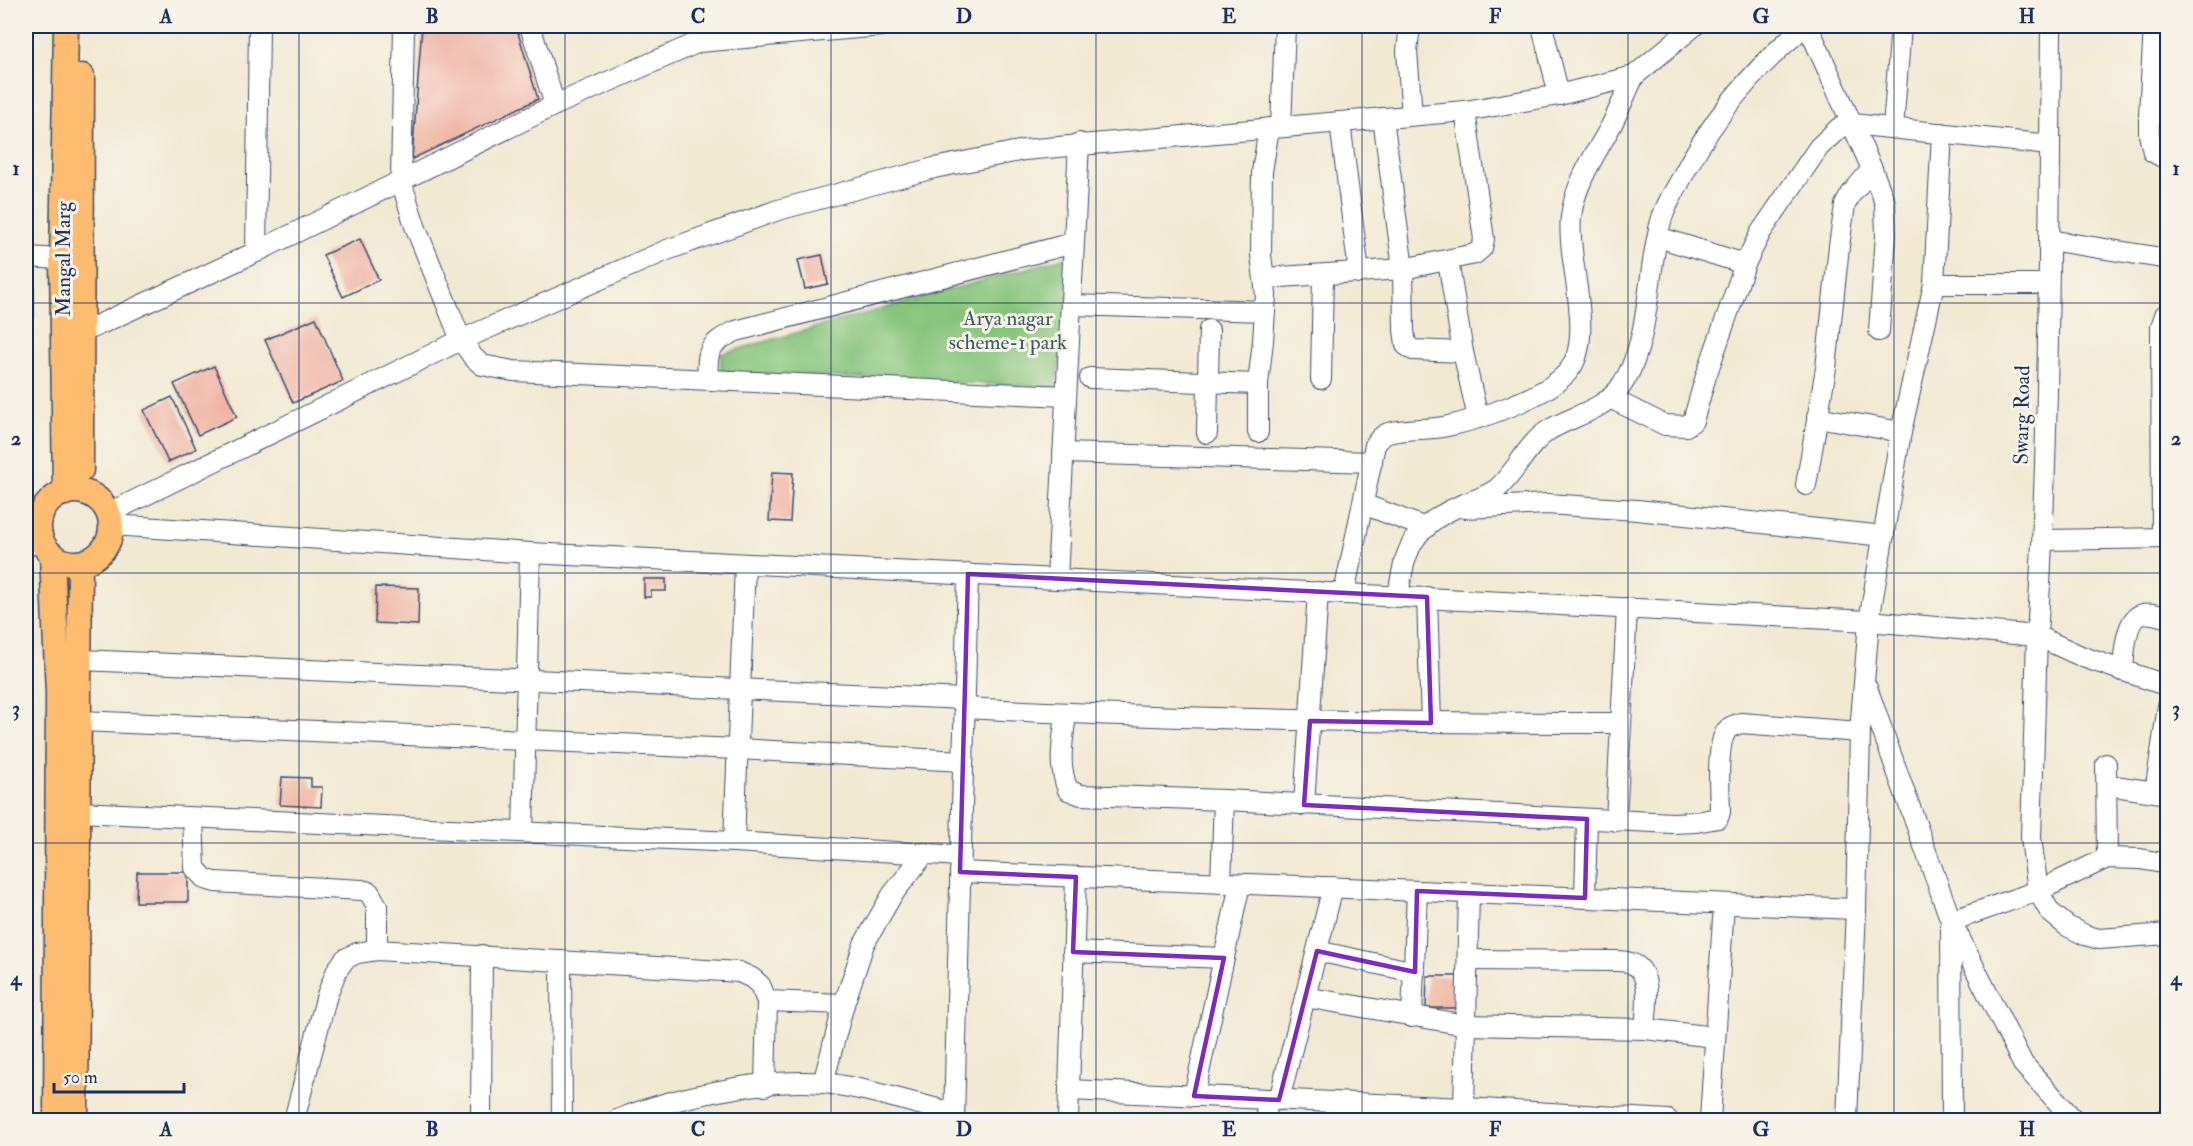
<svg xmlns="http://www.w3.org/2000/svg" width="2193" height="1146" viewBox="0 0 2193 1146" font-family="'IM FELL Double Pica',serif">
<style>
.green{fill:#86c47b;stroke:#507a6c;stroke-width:1.5}
.building{fill:#f0b2a2}
.lines{fill:none;stroke-linecap:round;stroke-linejoin:round}
.minor-casing{stroke:#3b4b70;stroke-width:22}
.major-casing{stroke:#3b4b70;stroke-width:27}
.minor{stroke:#fff;stroke-width:20}
.major{stroke:#fdbc6f;stroke-width:24}
.marked{fill:none;stroke:#7b2cbf;stroke-width:4.5;stroke-linejoin:round}
.grid{fill:none;stroke:#1b2f5e;stroke-width:1.5;stroke-opacity:0.55}
.labels{text-anchor:middle;dominant-baseline:central;stroke-width:6;stroke-linejoin:round;paint-order:stroke}
.street-label{font-size:21px;fill:#1b2f5e;stroke:#f7f3e8}
.park-label{font-size:21px;fill:#3b5c67;stroke:#f7f3e8}
.neatline{fill:none;stroke:#1b2f5e;stroke-width:2}
.grid-label{font-size:20px;text-anchor:middle;font-weight:bold;fill:#1b2f5e}
</style>
<rect width="100%" height="100%" fill="#f7f3e8"/>
<filter id="ink" filterUnits="userSpaceOnUse"><feTurbulence type="fractalNoise" baseFrequency=".0167" numOctaves="2"/><feDisplacementMap in="SourceGraphic" scale="12" xChannelSelector="R" yChannelSelector="G"/><feConvolveMatrix kernelMatrix="1 2 1 2 8 2 1 2 1" color-interpolation-filters="sRGB"/></filter>
<filter id="wash" filterUnits="userSpaceOnUse"><feTurbulence type="fractalNoise" baseFrequency=".008" numOctaves="4" result="noise"/><feDisplacementMap in="SourceGraphic" scale="24" xChannelSelector="R" yChannelSelector="G"/><feGaussianBlur stdDeviation="1.35" result="paint"/><feColorMatrix in="noise" values="0 0 0 0 0 0 0 0 0 0 0 0 0 0 0 0 0 1.4 0 .05"/><feComposite in="paint" operator="in"/></filter>
<g filter="url(#wash)">
<rect width="100%" height="100%" fill="#f2e9d3"/>
<path class="green" d="M 1067,257 L 1071,305 L 1055,387 L 721,372 L 721,354 Z"/>
<g id="blocks">
<g class="building">
<path d="M 142,26 L 196,26 L 196,30 L 142,33 Z"/>
<path d="M 422,26 L 516,26 L 538,99 L 412,159 Z"/>
<path d="M 360,239 L 379,280 L 343,297 L 323,255 Z"/>
<path d="M 822,255 L 828,284 L 805,289 L 798,260 Z"/>
<rect x="26" y="280" width="8" height="38"/>
<path d="M 316,318 L 343,381 L 293,403 L 265,340 Z"/>
<path d="M 214,366 L 237,417 L 198,435 L 174,384 Z"/>
<path d="M 172,397 L 196,449 L 168,462 L 144,410 Z"/>
<path d="M 772,472 L 793,473 L 790,522 L 769,521 Z"/>
<path d="M 644,579 L 666,579 L 666,591 L 651,591 L 651,597 L 644,597 Z"/>
<path d="M 376,587 L 419,588 L 418,625 L 375,623 Z"/>
<path d="M 282,777 L 311,778 L 311,787 L 322,787 L 321,807 L 280,805 Z"/>
<path d="M 137,872 L 188,872 L 188,902 L 136,902 Z"/>
<path d="M 1427,976 L 1463,976 L 1463,1008 L 1426,1008 Z"/>
</g>
</g>
</g>
<g filter="url(#ink)">
<use href="#blocks" fill-opacity="0" stroke="#3b4b70" stroke-width="1.5"/>
<g class="lines">
<defs>
<g id="minor">
<path d="M 404,26 L 401,181 L 415,226 L 461,340 L 473,357 L 482,365 L 513,371 L 1066,396"/>
<path d="M 530,26 L 555,105"/>
<path d="M 1410,26 L 1407,51 L 1412,115"/>
<path d="M 1542,26 L 1559,95"/>
<path d="M 1808,26 L 1872,169 L 1885,203 L 1886,235 L 1879,331"/>
<path d="M 2154,26 L 2149,115 L 2149,134 L 2153,152 L 2168,160"/>
<path d="M 1383,118 L 1403,269 L 1404,330 L 1406,345 L 1413,350 L 1463,352"/>
<path d="M 1340,122 L 1359,273"/>
<path d="M 1281,127 L 1285,26"/>
<path d="M 1893,128 L 1901,26"/>
<path d="M 1942,133 L 1934,284 L 1901,432 L 1869,621 L 2037,636 C 2050,433 2049,229 2051,26"/>
<path d="M 1658,237 L 1745,264"/>
<path d="M 2049,240 L 2168,259"/>
<path d="M 256,252 L 555,105 L 699,42 L 881,26"/>
<path d="M 26,257 L 62,259"/>
<path d="M 1448,261 L 1463,352 L 1478,418"/>
<path d="M 1265,278 L 1403,269 L 1475,254 L 1482,248 L 1484,239 L 1465,111"/>
<path d="M 1934,284 L 2048,284"/>
<path d="M 1071,305 L 1265,311"/>
<path d="M 81,333 L 256,252 L 259,26"/>
<path d="M 1090,378 L 1258,384"/>
<path d="M 1321,379 L 1323,275"/>
<path d="M 708,380 C 706,351 709,343 736,331 L 1073,243"/>
<path d="M 1610,398 L 1665,425 L 1686,426 L 1693,421 L 1706,376 L 1745,264 L 1761,232 L 1819,147 L 1839,128 L 1852,124 L 2050,145"/>
<path d="M 1817,417 L 1901,432"/>
<path d="M 1258,432 L 1258,384 L 1263,341 L 1266,295 L 1261,255 L 1262,172 L 1269,128"/>
<path d="M 1207,433 L 1209,330"/>
<path d="M 1063,453 L 1372,462"/>
<path d="M 1806,485 L 1826,368 L 1839,246 L 1845,205 L 1851,194 L 1872,169"/>
<path d="M 1363,504 L 1426,528"/>
<path d="M 1465,508 L 1547,504 L 1637,510 L 1884,536"/>
<path d="M 109,513 L 461,340 L 667,250 L 778,210 L 934,168 L 1024,150 L 1465,111 L 1559,95 L 1634,76 L 1694,26"/>
<path d="M 112,525 L 530,553 L 1057,579 L 1079,143"/>
<path d="M 2162,538 L 2161,327 L 2165,315 L 2168,314"/>
<path d="M 2043,540 L 2168,538"/>
<path d="M 26,547 L 41,539"/>
<path d="M 1057,579 L 1869,621 L 1860,732 L 1856,909 L 1847,1120"/>
<path d="M 1344,593 L 1375,445 C 1379,439 1382,435 1388,433 C 1406,428 1425,430 1443,427 C 1475,421 1551,396 1570,369 C 1595,334 1566,259 1571,217 C 1575,183 1595,155 1611,126 C 1619,110 1626,93 1634,76"/>
<path d="M 1398,596 C 1405,550 1411,528 1457,507 C 1470,501 1487,497 1498,488 C 1518,470 1526,445 1549,430 C 1572,416 1601,411 1619,389 C 1652,346 1646,268 1662,218 C 1666,206 1672,195 1678,185 C 1708,124 1753,69 1805,26"/>
<path d="M 1427,597 L 1431,723"/>
<path d="M 81,660 L 964,699"/>
<path d="M 2123,671 C 2124,657 2125,617 2143,614 C 2150,612 2161,616 2168,618"/>
<path d="M 2168,686 L 2083,657 L 2037,636 L 2031,838 L 2038,891 L 2050,912 L 2067,926 L 2085,935 L 2099,939 L 2168,934"/>
<path d="M 1867,688 L 1951,921 L 2023,1064 L 2074,1120"/>
<path d="M 964,708 C 1183,720 1402,723 1621,723"/>
<path d="M 1066,714 C 1063,742 1057,763 1068,790 L 1081,795 L 1224,800 L 1672,823 L 1696,822 L 1718,818 L 1720,812 C 1720,793 1715,742 1728,729 C 1732,725 1737,725 1741,723 L 1860,732"/>
<path d="M 80,721 L 737,749 L 963,761"/>
<path d="M 2106,764 L 2107,858"/>
<path d="M 2108,785 L 2168,794"/>
<path d="M 2155,792 L 2168,706"/>
<path d="M 1304,805 L 1318,592"/>
<path d="M 79,812 L 734,842 L 960,856"/>
<path d="M 193,818 L 195,868 L 205,879 L 215,882 L 362,890 L 369,892 L 377,906 L 377,950"/>
<path d="M 1616,821 L 1627,608"/>
<path d="M 523,832 L 530,553"/>
<path d="M 734,842 L 745,564"/>
<path d="M 960,872 L 1856,909"/>
<path d="M 1221,883 L 1224,800"/>
<path d="M 1585,898 L 1587,819"/>
<path d="M 1317,951 L 1415,972"/>
<path d="M 1073,952 L 1224,958"/>
<path d="M 1468,960 L 1616,961 C 1620,961 1626,961 1630,963 C 1654,969 1646,1011 1645,1029"/>
<path d="M 561,961 L 562,1120"/>
<path d="M 1305,997 L 1466,1025 L 1645,1029 L 1715,1037"/>
<path d="M 767,1001 L 844,1004"/>
<path d="M 1412,1017 L 1417,891"/>
<path d="M 823,1083 L 844,1004 L 864,944 L 892,895 L 925,853"/>
<path d="M 1069,1090 L 1464,1108 L 1668,1120"/>
<path d="M 1194,1096 L 1240,884"/>
<path d="M 1279,1100 L 1333,887"/>
<path d="M 1464,1108 L 1469,893"/>
<path d="M 294,1120 L 327,995 L 337,970 L 345,959 L 357,953 L 377,950 L 739,972 L 752,978 L 760,985 L 767,1001 L 765,1086"/>
<path d="M 481,1120 L 482,955"/>
<path d="M 617,1120 C 670,1098 767,1077 824,1083 C 867,1088 911,1103 954,1113"/>
<path d="M 954,1120 L 968,574"/>
<path d="M 1068,1120 L 1076,877"/>
<path d="M 1266,1120 L 1267,1099"/>
<path d="M 1710,1120 L 1724,904"/>
<path d="M 1952,1120 L 1951,921 L 2038,891 L 2107,858 L 2140,859 L 2168,864"/>
<path d="M 2163,1120 L 2168,1116"/>
</g>
<g id="major">
<path d="M 81,470 L 82,76"/>
<circle cx="75" cy="527" r="36"/>
<path d="M 65,493 L 62,259 L 66,26"/>
<path d="M 52,555 L 58,694 L 56,1120"/>
<path d="M 76,1120 L 80,563"/>
</g>
</defs>
<use href="#minor" class="minor-casing"/>
<use href="#major" class="major-casing"/>
<use href="#minor" class="minor"/>
<use href="#major" class="major"/>
</g>
</g>
<path class="marked" d="M 968,574 L 1427,597 L 1431,723 L 1310,721 L 1304,805 L 1587,819 L 1585,898 L 1417,891 L 1415,972 L 1317,951 L 1279,1100 L 1194,1096 L 1224,958 L 1073,952 L 1076,877 L 960,872 Z"/>
<path class="grid" d="M 299,26 L 299,1120M 565,26 L 565,1120M 831,26 L 831,1120M 1096,26 L 1096,1120M 1362,26 L 1362,1120M 1628,26 L 1628,1120M 1894,26 L 1894,1120M 26,303 L 2168,303M 26,573 L 2168,573M 26,843 L 2168,843"/>
<g class="labels">
<g class="street-label">
<text transform="translate(63 259) rotate(-90)">Mangal Marg</text>
<text transform="translate(2022 415) rotate(-89)">Swarg Road</text>
</g>
<g class="park-label">
<text x="1008" y="318">Arya nagar<tspan x="1008" dy="24">scheme-1 park</tspan></text>
</g>
</g>
<rect width="2193" height="1146" fill="none" stroke="#f7f3e8" stroke-width="66"/>
<path d="M54 1083v9h130v-9" fill="none" stroke="#1b2f5e" stroke-width="3"/>
<text x="63" y="1083" font-size="18" fill="#1b2f5e" stroke="#f7f3e8" stroke-width="4.5" paint-order="stroke">50 m</text>
<rect x="33" y="33" width="2127" height="1080" class="neatline"/>
<g class="grid-label">
<text x="166" y="23">A</text>
<text x="432" y="23">B</text>
<text x="698" y="23">C</text>
<text x="964" y="23">D</text>
<text x="1229" y="23">E</text>
<text x="1495" y="23">F</text>
<text x="1761" y="23">G</text>
<text x="2027" y="23">H</text>
<text x="16" y="175">1</text>
<text x="2176" y="175">1</text>
<text x="16" y="445">2</text>
<text x="2176" y="445">2</text>
<text x="16" y="715">3</text>
<text x="2176" y="715">3</text>
<text x="16" y="985">4</text>
<text x="2176" y="985">4</text>
<text x="166" y="1136">A</text>
<text x="432" y="1136">B</text>
<text x="698" y="1136">C</text>
<text x="964" y="1136">D</text>
<text x="1229" y="1136">E</text>
<text x="1495" y="1136">F</text>
<text x="1761" y="1136">G</text>
<text x="2027" y="1136">H</text>
</g>
</svg>
